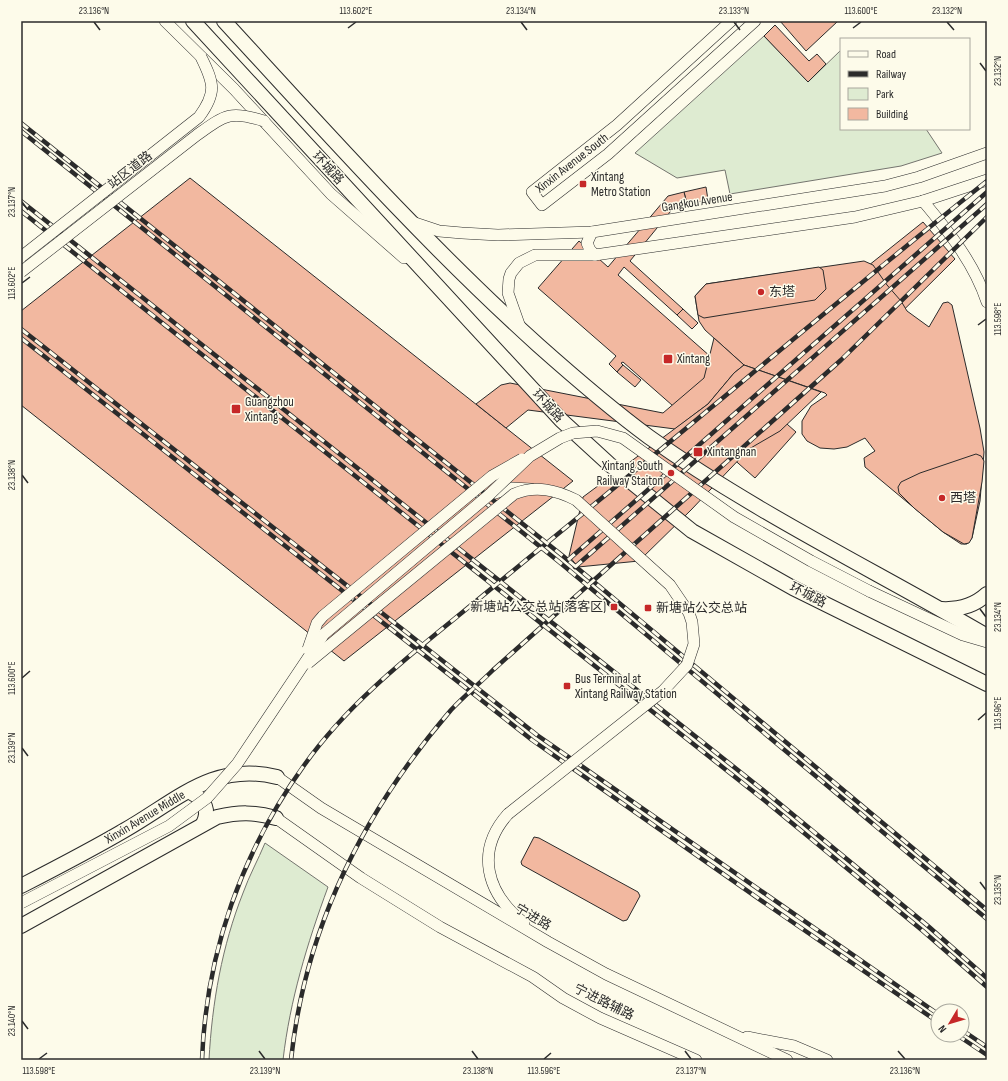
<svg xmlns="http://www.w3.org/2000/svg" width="1008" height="1081" viewBox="0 0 1008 1081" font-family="'Sofia Sans Condensed','Noto Sans SC',sans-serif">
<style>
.green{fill:#deebd1;stroke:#74746e}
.building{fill:#f2b8a0;stroke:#2b2b2b}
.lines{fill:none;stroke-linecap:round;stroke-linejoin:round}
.minor-casing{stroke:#2b2b2b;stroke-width:12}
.major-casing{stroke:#2b2b2b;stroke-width:16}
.minor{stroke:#fdfbea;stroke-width:11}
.major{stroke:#fdfbea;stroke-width:14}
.rail-casing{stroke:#2b2b2b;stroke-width:4.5}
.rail{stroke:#fdfbea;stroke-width:3;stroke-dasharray:9;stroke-linecap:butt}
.minor-bridge-casing{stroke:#2b2b2b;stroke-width:12;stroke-linecap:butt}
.minor-bridge{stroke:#fdfbea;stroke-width:11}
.ticks{fill:none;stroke:#2b2b2b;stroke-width:1.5}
.poi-dot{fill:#c62828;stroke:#fdfbea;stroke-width:1.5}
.labels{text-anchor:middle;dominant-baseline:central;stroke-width:3;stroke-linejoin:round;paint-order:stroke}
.street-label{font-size:13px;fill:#2b2b2b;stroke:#fdfbea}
.poi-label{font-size:13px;fill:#2b2b2b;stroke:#fdfbea;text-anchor:start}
.neatline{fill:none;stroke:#2b2b2b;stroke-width:1.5}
.ticks-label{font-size:10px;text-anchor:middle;fill:#2b2b2b}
</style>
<rect width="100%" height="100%" fill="#fdfbea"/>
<g class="green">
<path d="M 764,36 L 808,82 L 841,50 L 841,129 L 926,129 L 942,153 L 901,166 L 730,194 L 725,170 L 677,178 L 635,153 Z"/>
<path d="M 265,843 L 328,887 C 307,944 290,1000 283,1060 L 209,1060 C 212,1003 222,946 243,893 C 249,876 258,860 265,843 Z"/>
</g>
<g class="building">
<path d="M 780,21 L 838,21 L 806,51 Z"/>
<path d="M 775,25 L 809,61 L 817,54 L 826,64 L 808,82 L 764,36 Z"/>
<path d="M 190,178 L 573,481 L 344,661 L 21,405 L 21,311 Z"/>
<path d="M 706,187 L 708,200 L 687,204 L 684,192 Z"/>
<path d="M 684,192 L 687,204 L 675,206 L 630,261 L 683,309 L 677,315 L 624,267 L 618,275 L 796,432 L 755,478 L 623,362 L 621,363 L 623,365 L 617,372 L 609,364 L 616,356 L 538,288 L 579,241 L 608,267 L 668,196 Z"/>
<path d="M 923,222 L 955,259 L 821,392 L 744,365 Z"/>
<path d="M 864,261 L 873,265 L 887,285 L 901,301 L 907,311 L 929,327 L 943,303 L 948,302 L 952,305 L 980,428 L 984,452 L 980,501 L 972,538 L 967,544 L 961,544 L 943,532 L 865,467 L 864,458 L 875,451 L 865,438 L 847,447 L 834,449 L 820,448 L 807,441 L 802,434 L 802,421 L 811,406 L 827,395 L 825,393 L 744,365 L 705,330 L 699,321 L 695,296 L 706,284 Z"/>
<path d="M 819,267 L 823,270 L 826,289 L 815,300 L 704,318 L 698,315 L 695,296 L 706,284 Z"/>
<path d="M 683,309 L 698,323 L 692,329 L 677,315 Z"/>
<path d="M 714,338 L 744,365 L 734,373 L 708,404 L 675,429 L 528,410 L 506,428 L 476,404 L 501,385 L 510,383 L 663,413 L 704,378 Z"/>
<path d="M 623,365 L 641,380 L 635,387 L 617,372 Z"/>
<path d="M 744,365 L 821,392 L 780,431 L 749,449 L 691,510 L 639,561 L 578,567 L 569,556 L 583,497 L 708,404 L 734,373 Z"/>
<path d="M 976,454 L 981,456 L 984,461 L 982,482 L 972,538 L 969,543 L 964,544 L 943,532 L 914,508 L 899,493 L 898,487 L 901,482 L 920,473 Z"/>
<path d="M 534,837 L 539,838 L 638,892 L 640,896 L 627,920 L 623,921 L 522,865 L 521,862 Z"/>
</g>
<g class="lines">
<defs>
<g id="minor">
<path d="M 165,21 L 234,89 L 331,194 L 404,258"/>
<path d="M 731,21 L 617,125 L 532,192 L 542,205 L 608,154 L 755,21"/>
<path d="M 923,201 C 949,232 974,263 987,302"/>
<path d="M 412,222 L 439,231 L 462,233 L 498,235 L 592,232 L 885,186 L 919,177 L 987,153"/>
<path d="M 592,232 L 587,243 L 590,250 L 595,255"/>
<path d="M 520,327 L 508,293 L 509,279 L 511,273 L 519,263 L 535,255 L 595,255 L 855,217 L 923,201 L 987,180"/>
<path d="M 489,495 L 511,488 L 531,489"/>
<path d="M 869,591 L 963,635 L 987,642"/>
<path d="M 277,777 L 321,808 L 548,942 L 606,974 L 787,1060"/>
<path d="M 508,814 C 475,851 486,893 524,923"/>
<path d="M 276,818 L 361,878 L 440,927 L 533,977 L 563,998 L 600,1018 L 696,1060"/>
<path d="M 747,1037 L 794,1046 L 827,1060"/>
</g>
<g id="major">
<path d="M 193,21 L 561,420 L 609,464 L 692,531 L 793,588 L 987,684"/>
<path d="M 224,21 C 326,132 426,244 538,345 C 574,377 611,409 649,437 C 756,513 874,570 987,636"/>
<path d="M 941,609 C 958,610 974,606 987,594"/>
<path d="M 192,793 C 205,800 210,811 203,824"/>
<path d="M 21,886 C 56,868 91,850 125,830 C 176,801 214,761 277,777"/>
<path d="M 21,926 L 217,817 C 240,812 253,812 276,818"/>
</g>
</defs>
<use href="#minor" class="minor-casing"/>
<use href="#major" class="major-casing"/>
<use href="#minor" class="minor"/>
<use href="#major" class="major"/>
<defs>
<g id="rail">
<path d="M 21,123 L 563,556 L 987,910"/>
<path d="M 21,131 L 558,561 L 987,919"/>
<path d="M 21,201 L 768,794 L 928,926 L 987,978"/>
<path d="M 21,211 L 764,800 L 923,931 L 987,987"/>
<path d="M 21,329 L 537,735 L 938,1014"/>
<path d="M 21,338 L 532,740 L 772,908 L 938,1022"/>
<path d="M 568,560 L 987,192"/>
<path d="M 575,567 L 987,204"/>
<path d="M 962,1030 L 987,1047"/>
<path d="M 957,1035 L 987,1055"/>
<path d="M 202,1060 C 206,953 242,851 305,764 C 345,708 400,663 453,620 C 496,585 538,550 581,515 C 717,404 850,290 987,181"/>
<path d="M 291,1060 C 305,927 364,811 451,710 C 464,696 479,684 493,670 L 841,360 L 987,217"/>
</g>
</defs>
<use href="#rail" class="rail-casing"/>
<use href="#rail" class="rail"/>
<defs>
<g id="minor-bridge">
<path d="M 21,257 L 199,117 C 217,93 214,83 201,57"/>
<path d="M 21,272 L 197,135 C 225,115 230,110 264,121"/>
<path d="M 308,649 L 317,623 L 323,616 L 492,476 L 522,459"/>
<path d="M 308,663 L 514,494 C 536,485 556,490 576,500 L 670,585 L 689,613 L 692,622 L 694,644 L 687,665 L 663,691 L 508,814"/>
<path d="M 21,903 L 169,826 L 207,798 L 237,764 L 324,634 L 489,495 L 530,456 L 560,438 L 573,433 L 597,431 L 623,438 L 734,517 L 811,561 L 869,591"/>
</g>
</defs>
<use href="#minor-bridge" class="minor-bridge-casing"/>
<use href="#minor-bridge" class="minor-bridge"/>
</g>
<path class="ticks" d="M 94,22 L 100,30M 521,22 L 527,30M 734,22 L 740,30M 947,22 L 954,30M 348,28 L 356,22M 853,28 L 861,22M 980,63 L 986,71M 22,202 L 28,210M 22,283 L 30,277M 978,325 L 986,319M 22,475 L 28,483M 980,609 L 986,617M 22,678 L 30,671M 978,720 L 986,713M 22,748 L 28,756M 980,882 L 986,890M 22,1021 L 28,1029M 259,1051 L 265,1059M 472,1051 L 478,1059M 685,1051 L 691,1059M 898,1051 L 905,1059M 39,1059 L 47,1053M 544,1059 L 551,1053"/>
<g class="poi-dot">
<rect x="579" y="180" width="8" height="8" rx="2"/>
<circle cx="761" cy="292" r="4"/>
<rect x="663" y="354" width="10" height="10" rx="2"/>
<rect x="231" y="404" width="10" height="10" rx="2"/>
<rect x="693" y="447" width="10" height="10" rx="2"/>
<circle cx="671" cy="473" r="4"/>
<circle cx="942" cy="498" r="4"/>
<rect x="610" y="603" width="8" height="8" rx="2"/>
<rect x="644" y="604" width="8" height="8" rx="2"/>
<rect x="563" y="682" width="8" height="8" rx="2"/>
</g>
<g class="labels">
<g class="street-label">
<text transform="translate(572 163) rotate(-38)">Xinxin Avenue South</text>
<text transform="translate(328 168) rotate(47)">环城路</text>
<text transform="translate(130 170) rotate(-38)">站区道路</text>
<text transform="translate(697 202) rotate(-9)">Gangkou Avenue</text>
<text transform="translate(548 406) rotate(47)">环城路</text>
<text transform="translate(808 595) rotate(27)">环城路</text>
<text transform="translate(145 817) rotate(-31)">Xinxin Avenue Middle</text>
<text transform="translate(533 917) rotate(30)">宁进路</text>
<text transform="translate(604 1002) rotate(26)">宁进路辅路</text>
</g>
<g class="poi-label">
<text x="591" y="177">Xintang<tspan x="591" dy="15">Metro Station</tspan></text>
<text x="769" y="292">东塔</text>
<text x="677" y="359">Xintang</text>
<text x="245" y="402">Guangzhou<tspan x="245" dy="15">Xintang</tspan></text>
<text x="707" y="452">Xintangnan</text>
<text x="663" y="466" text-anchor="end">Xintang South<tspan x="663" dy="15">Railway Staiton</tspan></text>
<text x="950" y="498">西塔</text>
<text x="606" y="607" text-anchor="end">新塘站公交总站(落客区)</text>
<text x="656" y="608">新塘站公交总站</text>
<text x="575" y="679">Bus Terminal at<tspan x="575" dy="15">Xintang Railway Station</tspan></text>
</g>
</g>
<rect width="1008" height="1081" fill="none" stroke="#fdfbea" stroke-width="44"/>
<rect x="840" y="38" width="130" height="92" fill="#fdfbea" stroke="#a9a89e"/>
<rect x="848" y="51" width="20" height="6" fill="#fdfbea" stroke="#a9a89e"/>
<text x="876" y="58" font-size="12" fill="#2b2b2b">Road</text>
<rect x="848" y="71" width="20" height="6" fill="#2b2b2b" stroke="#a9a89e"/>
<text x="876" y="78" font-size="12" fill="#2b2b2b">Railway</text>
<rect x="848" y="88" width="20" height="12" fill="#deebd1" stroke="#a9a89e"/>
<text x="876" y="98" font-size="12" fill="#2b2b2b">Park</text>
<rect x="848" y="108" width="20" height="12" fill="#f2b8a0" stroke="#a9a89e"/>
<text x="876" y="118" font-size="12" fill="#2b2b2b">Building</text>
<g transform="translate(950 1023) rotate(232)"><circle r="19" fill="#fdfbea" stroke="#a9a89e"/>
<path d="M0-3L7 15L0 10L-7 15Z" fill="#c62828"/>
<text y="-6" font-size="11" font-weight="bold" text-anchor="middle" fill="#2b2b2b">N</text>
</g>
<rect x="22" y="22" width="964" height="1037" class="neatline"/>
<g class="ticks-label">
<text x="94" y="14">23.136°N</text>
<text x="356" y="14">113.602°E</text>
<text x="521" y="14">23.134°N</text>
<text x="734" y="14">23.133°N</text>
<text x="861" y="14">113.600°E</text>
<text x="947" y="14">23.132°N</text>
<text transform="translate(997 71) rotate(-90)" y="4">23.132°N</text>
<text transform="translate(11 202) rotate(-90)" y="4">23.137°N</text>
<text transform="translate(11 283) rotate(-90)" y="4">113.602°E</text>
<text transform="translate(997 319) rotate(-90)" y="4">113.598°E</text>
<text transform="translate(11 475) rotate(-90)" y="4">23.138°N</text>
<text transform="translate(997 617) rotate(-90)" y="4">23.134°N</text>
<text transform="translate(11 678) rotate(-90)" y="4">113.600°E</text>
<text transform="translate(997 713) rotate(-90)" y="4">113.596°E</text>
<text transform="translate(11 748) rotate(-90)" y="4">23.139°N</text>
<text transform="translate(997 890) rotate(-90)" y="4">23.135°N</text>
<text transform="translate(11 1021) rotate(-90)" y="4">23.140°N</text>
<text x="39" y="1074">113.598°E</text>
<text x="265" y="1074">23.139°N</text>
<text x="478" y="1074">23.138°N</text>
<text x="544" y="1074">113.596°E</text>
<text x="691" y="1074">23.137°N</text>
<text x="905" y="1074">23.136°N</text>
</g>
</svg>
